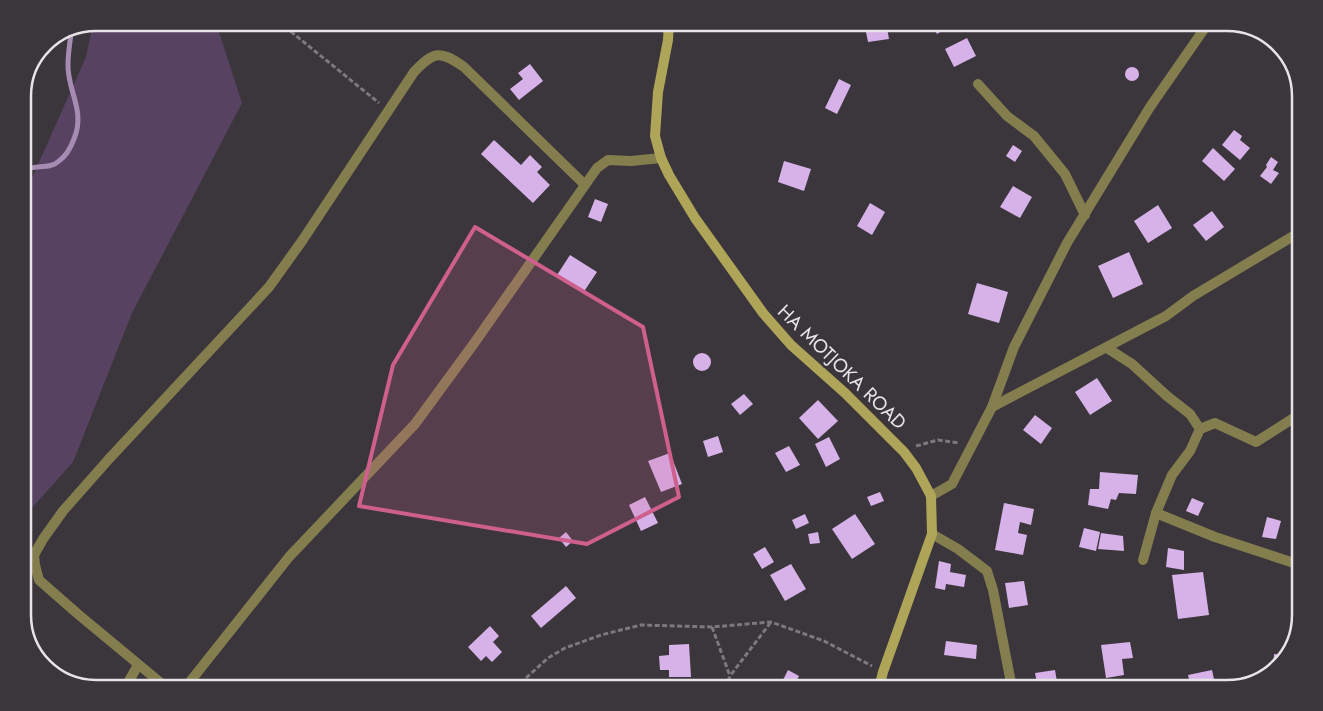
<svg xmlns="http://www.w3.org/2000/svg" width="1323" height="711" viewBox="0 0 1323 711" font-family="Jost,sans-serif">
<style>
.green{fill:#574361}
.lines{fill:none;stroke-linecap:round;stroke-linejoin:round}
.stream{stroke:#a68cb2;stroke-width:5}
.building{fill:#d7b2e9}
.path{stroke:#7c787d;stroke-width:3;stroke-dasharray:5 2.5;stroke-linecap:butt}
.lane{stroke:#847e4f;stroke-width:10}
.street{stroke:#847e4f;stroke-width:10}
.secondary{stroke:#afa558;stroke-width:10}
.marked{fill:#cf5f8c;fill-opacity:0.2;stroke:#cf5f8c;stroke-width:4;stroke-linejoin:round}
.labels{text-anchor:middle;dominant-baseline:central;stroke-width:5;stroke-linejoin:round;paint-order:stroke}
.street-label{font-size:19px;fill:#e7e4e8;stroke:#3a363c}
.rim{fill:none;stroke:#e7e4e8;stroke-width:2.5}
</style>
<rect width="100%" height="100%" fill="#3a363c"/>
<path class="green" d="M 96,23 L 216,23 L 242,103 L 132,313 L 73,462 L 23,518 L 23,198 L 86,57 L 93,24 Z"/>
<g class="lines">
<path class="stream" d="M 23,171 C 33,164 50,170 59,161 C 66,156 71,147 74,139 C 86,110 67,91 68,64 C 68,54 70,43 71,33"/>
</g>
<g class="building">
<path d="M 864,22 L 886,22 L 889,39 L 868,42 Z"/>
<path d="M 931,22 L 956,22 L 937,34 Z"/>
<path d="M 967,38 L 976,56 L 954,67 L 945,49 Z"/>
<path d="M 530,64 L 543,81 L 519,100 L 510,89 L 523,79 L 518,73 Z"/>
<circle cx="1132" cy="74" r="7"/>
<path d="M 839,79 L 851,85 L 837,114 L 825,108 Z"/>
<path d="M 1234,130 L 1242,136 L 1240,140 L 1250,148 L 1240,160 L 1222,145 Z"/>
<path d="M 494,140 L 521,165 L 530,155 L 542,167 L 537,172 L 550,185 L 533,203 L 481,154 Z"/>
<path d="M 1013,145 L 1022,151 L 1015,162 L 1006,156 Z"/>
<path d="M 1213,148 L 1235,169 L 1224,181 L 1202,161 Z"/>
<path d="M 1271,157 L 1278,162 L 1273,170 L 1279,173 L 1271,184 L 1260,176 L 1267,167 L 1266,165 Z"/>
<path d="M 784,161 L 811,169 L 804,191 L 778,182 Z"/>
<path d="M 1013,186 L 1032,197 L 1020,218 L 1000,207 Z"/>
<path d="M 595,199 L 608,204 L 601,222 L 588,217 Z"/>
<path d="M 870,203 L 885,212 L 872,235 L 857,226 Z"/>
<path d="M 1158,205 L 1172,228 L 1148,243 L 1134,221 Z"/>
<path d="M 1212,211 L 1224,227 L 1206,241 L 1193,225 Z"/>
<path d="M 1129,252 L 1143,284 L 1113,298 L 1098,266 Z"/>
<path d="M 570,255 L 597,272 L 583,293 L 557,275 Z"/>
<path d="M 1300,258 L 1300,269 L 1296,261 Z"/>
<path d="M 977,283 L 1008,292 L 999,323 L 968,314 Z"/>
<circle cx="702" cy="362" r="9"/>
<path d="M 1097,378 L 1112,401 L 1090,415 L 1075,392 Z"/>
<path d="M 744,394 L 753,404 L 740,415 L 731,404 Z"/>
<path d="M 818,400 L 838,421 L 818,439 L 799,418 Z"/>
<path d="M 1035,415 L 1052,428 L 1041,444 L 1023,430 Z"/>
<path d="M 718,436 L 723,452 L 708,457 L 703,441 Z"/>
<path d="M 829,437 L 840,459 L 826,467 L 815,444 Z"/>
<path d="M 789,446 L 800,465 L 786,472 L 775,453 Z"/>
<path d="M 1299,448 L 1300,449 L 1300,468 L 1292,464 Z"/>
<path d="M 670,453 L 682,484 L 661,492 L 648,461 Z"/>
<path d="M 1100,472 L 1138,475 L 1136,494 L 1119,493 L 1116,500 L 1111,499 L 1108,509 L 1088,505 L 1090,489 L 1099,489 Z"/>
<path d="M 880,492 L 884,501 L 871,506 L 867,497 Z"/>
<path d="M 645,497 L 658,523 L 641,531 L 629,505 Z"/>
<path d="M 1192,498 L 1204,503 L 1198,516 L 1186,511 Z"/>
<path d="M 1004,503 L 1034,509 L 1031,525 L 1020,522 L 1018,533 L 1027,535 L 1023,555 L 995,550 Z"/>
<path d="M 805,514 L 809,523 L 796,529 L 792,520 Z"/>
<path d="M 855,514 L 875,544 L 852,559 L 832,529 Z"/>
<path d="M 1267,517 L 1281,521 L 1276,539 L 1262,537 Z"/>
<path d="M 1084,528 L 1100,532 L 1096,551 L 1079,547 Z"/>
<path d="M 566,532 L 573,541 L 566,547 L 559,538 Z"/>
<path d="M 818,532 L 820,543 L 810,544 L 808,534 Z"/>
<path d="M 1101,533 L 1123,536 L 1124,551 L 1098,549 Z"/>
<path d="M 765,547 L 774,562 L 762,569 L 753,554 Z"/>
<path d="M 1168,548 L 1184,551 L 1184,570 L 1166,567 Z"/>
<path d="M 939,561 L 951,564 L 950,572 L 966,575 L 964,587 L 946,584 L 945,590 L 935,588 Z"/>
<path d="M 791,564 L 806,589 L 785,601 L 770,575 Z"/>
<path d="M 1203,572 L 1209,615 L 1178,619 L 1172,575 Z"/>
<path d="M 1024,581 L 1028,605 L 1009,608 L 1005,583 Z"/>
<path d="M 566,586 L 576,598 L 541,628 L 531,616 Z"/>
<path d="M 490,626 L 499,636 L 493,642 L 502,652 L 492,662 L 486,656 L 481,661 L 468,647 Z"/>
<path d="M 946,641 L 977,645 L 976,659 L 944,655 Z"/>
<path d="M 1130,642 L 1133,658 L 1122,659 L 1124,675 L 1106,678 L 1101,645 Z"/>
<path d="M 689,644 L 691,677 L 669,677 L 669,670 L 660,670 L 659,656 L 669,655 L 669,645 Z"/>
<path d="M 1274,654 L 1286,655 L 1274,668 L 1273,668 Z"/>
<path d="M 788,670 L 799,676 L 793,688 L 779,688 Z"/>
<path d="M 1055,670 L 1058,688 L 1038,688 L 1035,673 Z"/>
<path d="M 1212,670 L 1216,688 L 1191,688 L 1188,675 Z"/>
<path d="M 1145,682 L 1146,688 L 1121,688 L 1120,686 Z"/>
</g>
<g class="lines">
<g class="path">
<path d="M 279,22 L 379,103"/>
<path d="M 916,446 L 938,440 L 959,443"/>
<path d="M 712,627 L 730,676"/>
<path d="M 515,688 L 548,658 L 565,648 L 601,635 L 641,625 L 712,627 L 771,622 L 824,641 L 872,666"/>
<path d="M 725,688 L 730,676 L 771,622"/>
</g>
<g class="lane">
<path d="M 1107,348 L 1132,364 L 1167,396 L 1190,414 L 1200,429 L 1190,451 L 1172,475 L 1156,513 L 1143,560"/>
<path d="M 1200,429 L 1215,423 L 1256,442 L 1300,414"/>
<path d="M 1156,513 L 1215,537 L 1300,565"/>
<path d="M 932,534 L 958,549 L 987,571 L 993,590 L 1012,688"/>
</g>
<g class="street">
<path d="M 978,84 L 1007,116 L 1034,136 L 1065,174 L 1085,215"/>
<path d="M 992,407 L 1166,316 L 1193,296 L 1300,232"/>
<path d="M 931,496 L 952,484 L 992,407 L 1014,347 L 1067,243 L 1150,107 L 1209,22"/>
<path d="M 125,688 L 138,665"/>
<path d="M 167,688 L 79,615 L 39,580 L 35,565 L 34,555 L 43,539 L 63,511 L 108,460 L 269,287 L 302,241 L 414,72 C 434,51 440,50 464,67 L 584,184"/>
<path d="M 185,688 L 289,557 L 415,424 L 475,342 L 597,168 L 608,160 L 631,161 L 661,158"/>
</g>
<path class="secondary" d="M 669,22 L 668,40 L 658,92 L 655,136 L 661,158 L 669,175 L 695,218 L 763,313 L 791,345 L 845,393 L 904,452 L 916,468 L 931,496 L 932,534 L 883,672 L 879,688"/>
</g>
<path class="marked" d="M 475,227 L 643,327 L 679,497 L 587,544 L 359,506 L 393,365 Z"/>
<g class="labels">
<g class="street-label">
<text transform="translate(842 367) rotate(44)">HA MOTJOKA ROAD</text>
</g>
</g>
<path d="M0 0H1323V711H0ZM96 31H1227A65 65 0 0 1 1292 96V615A65 65 0 0 1 1227 680H96A65 65 0 0 1 31 615V96A65 65 0 0 1 96 31Z" fill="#3a363c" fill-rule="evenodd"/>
<path class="rim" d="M96 31H1227A65 65 0 0 1 1292 96V615A65 65 0 0 1 1227 680H96A65 65 0 0 1 31 615V96A65 65 0 0 1 96 31Z"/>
</svg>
